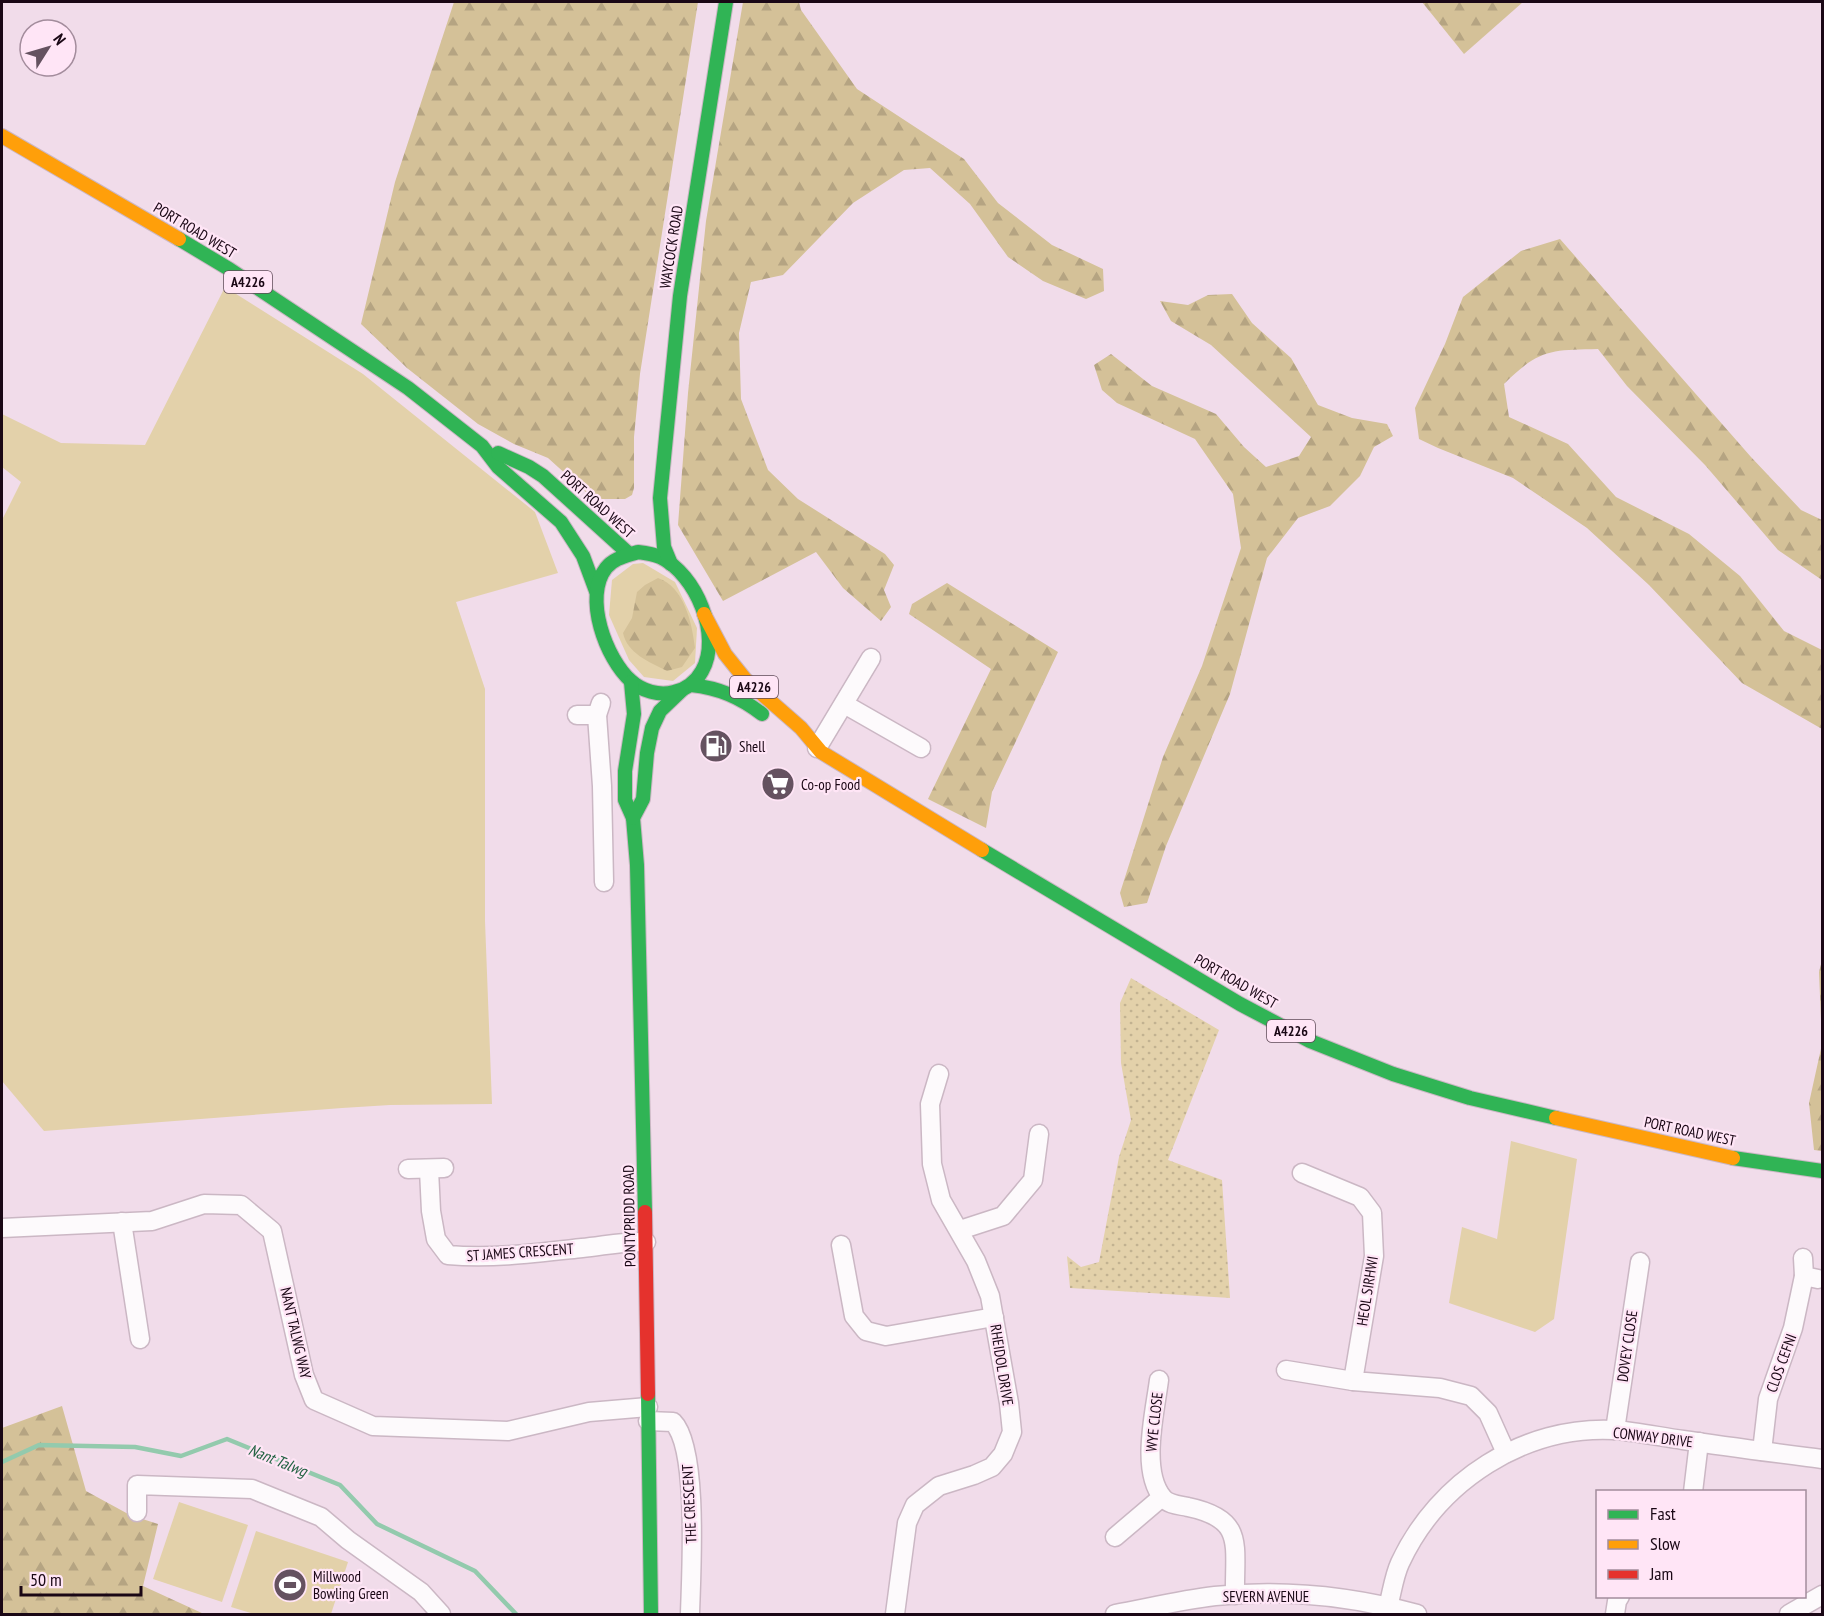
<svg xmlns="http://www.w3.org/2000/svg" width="1824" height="1616" viewBox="0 0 1824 1616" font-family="'PT Sans Narrow',sans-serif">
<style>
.grass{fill:#e3d1aa}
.forest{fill:url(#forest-firs)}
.park{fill:url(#park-dots)}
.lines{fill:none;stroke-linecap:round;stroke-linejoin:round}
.stream{stroke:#93caad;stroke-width:4.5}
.street-casing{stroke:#cbb7c4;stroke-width:21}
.fast-casing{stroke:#cbb7c4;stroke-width:16}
.slow-casing{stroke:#cbb7c4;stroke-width:16}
.jam-casing{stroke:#cbb7c4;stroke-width:16}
.street{stroke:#fdfafc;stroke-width:18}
.fast{stroke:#30b455;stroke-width:14}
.slow{stroke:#ff9f0a;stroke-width:14}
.jam{stroke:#e5322d;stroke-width:14}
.labels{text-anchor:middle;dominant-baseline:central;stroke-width:4.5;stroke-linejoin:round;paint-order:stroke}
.shield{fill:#ffe5f6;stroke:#5f4a58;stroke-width:1.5}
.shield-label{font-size:14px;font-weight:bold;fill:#1a0715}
.street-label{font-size:15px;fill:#1a0715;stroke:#ffe5f6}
.poi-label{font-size:15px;fill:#1a0715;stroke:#ffe5f6;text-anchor:start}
.water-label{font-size:16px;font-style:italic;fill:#236343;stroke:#ffe5f6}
</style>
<defs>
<pattern id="forest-firs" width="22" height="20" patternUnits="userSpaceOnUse" patternTransform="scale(1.5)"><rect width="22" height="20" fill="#d4c198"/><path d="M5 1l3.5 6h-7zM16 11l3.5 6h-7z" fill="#b5a482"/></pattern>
<pattern id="park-dots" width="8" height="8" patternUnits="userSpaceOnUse" patternTransform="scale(1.5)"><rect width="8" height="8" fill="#e3d1aa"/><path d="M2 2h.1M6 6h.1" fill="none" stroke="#c2b291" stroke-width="1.8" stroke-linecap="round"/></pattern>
</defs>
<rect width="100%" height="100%" fill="#f1dcea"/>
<g class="grass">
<path d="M 225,287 L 363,374 L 535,512 L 558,573 L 456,602 L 485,689 L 485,921 L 492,1104 L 390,1105 L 342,1108 L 44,1131 L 2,1081 L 2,520 L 21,482 L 2,467 L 2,414 L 61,443 L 145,445 Z"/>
<path d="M 643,563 L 675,582 L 697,628 L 695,663 L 673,681 L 644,677 L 629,660 L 609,615 L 612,580 L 633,564 Z"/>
<path d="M 1511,1141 L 1577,1159 L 1554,1319 L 1535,1332 L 1449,1303 L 1462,1227 L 1497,1239 Z"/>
<path d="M 179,1502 L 248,1525 L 222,1602 L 153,1579 Z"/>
<path d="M 256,1531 L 348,1562 L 331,1614 L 254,1614 L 231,1607 Z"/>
</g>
<g class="forest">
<path d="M 454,2 L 698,2 L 640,374 L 634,437 L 634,488 L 632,495 L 625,499 L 597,499 L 588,494 L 548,458 L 514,444 L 478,424 L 407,368 L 361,324 L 395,182 Z"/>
<path d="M 743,2 L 799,2 L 801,10 L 857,89 L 964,159 L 998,203 L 1052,245 L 1103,269 L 1104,291 L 1086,299 L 1043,281 L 1008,257 L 970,204 L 930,168 L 904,170 L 853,203 L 783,275 L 751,282 L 739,333 L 741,399 L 768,470 L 798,499 L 885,554 L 894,565 L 884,590 L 891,607 L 881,621 L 843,588 L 816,552 L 723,601 L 678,525 L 688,393 L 706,221 Z"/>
<path d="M 1422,2 L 1523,2 L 1464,54 Z"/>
<path d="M 1560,239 L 1751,457 L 1801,510 L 1822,520 L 1822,580 L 1778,550 L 1705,465 L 1627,386 L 1598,349 C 1551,350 1539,349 1504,384 L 1509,417 L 1568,444 L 1616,497 L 1689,534 L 1740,576 L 1784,631 L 1822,650 L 1822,729 L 1742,683 L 1649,585 L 1587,528 L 1513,478 L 1438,448 L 1419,439 L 1415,408 L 1445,344 L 1463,297 L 1521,251 Z"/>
<path d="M 1232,294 L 1252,323 L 1291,358 L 1318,405 L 1352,418 L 1387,424 L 1393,436 L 1374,447 L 1360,476 L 1330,506 L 1298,518 L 1267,558 L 1230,694 L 1166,846 L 1147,903 L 1124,907 L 1120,893 L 1163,757 L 1202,666 L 1241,548 L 1233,494 L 1195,439 L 1117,403 L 1102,390 L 1094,365 L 1111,354 L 1152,386 L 1216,414 L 1244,447 L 1266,467 L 1299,456 L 1311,437 L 1211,345 L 1171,321 L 1160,301 L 1188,305 L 1208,295 Z"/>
<path d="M 658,578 C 684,587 692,622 695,648 L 682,667 L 667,671 C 649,662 627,653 623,633 L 632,618 L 637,592 L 645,585 Z"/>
<path d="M 947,583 L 1058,652 L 992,792 L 986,828 L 928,799 L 991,669 L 909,614 L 912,604 Z"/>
<path d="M 1822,960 L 1822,1151 L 1814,1150 L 1809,1103 L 1822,1044 L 1819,972 Z"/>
<path d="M 62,1406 L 86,1491 L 130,1515 L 158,1524 L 143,1586 L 204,1614 L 2,1614 L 2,1428 Z"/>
</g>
<path class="park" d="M 1131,978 L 1219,1030 L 1168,1160 L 1222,1180 L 1230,1298 L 1070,1288 L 1067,1256 L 1081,1267 L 1099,1262 L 1119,1157 L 1131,1120 L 1121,1063 L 1120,1003 Z"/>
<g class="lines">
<path class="stream" d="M 2,1462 L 39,1445 L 135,1447 L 181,1456 L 227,1439 L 340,1485 L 377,1524 L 475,1571 L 516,1614"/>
<defs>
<g id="street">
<path d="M 844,704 L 921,748"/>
<path d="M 577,715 L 597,715 L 601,703"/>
<path d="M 597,715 L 602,786 L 604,882"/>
<path d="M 817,748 L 871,658"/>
<path d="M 408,1169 L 444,1168"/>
<path d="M 429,1170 L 431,1211 L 436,1239 L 448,1255 C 492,1259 537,1253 582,1248 C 603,1246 624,1241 646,1242"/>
<path d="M 1302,1173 L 1360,1197 L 1372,1213 L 1374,1256 L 1353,1381 L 1440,1388 L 1471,1396 L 1488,1413 L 1506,1453"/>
<path d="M 122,1222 L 140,1339"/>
<path d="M 2,1228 L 152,1221 L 204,1204 L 241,1205 L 272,1231 L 304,1375 L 314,1400 L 373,1426 L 508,1431 L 589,1412 L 648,1407"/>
<path d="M 960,1230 L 1003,1216 L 1033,1180 L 1039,1134"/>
<path d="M 841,1245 L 854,1316 L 866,1331 L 886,1336 L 994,1317"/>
<path d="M 1803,1258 L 1804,1276 L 1818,1279"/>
<path d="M 1286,1370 L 1353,1381"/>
<path d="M 1159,1380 C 1155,1412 1140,1471 1163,1498 C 1169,1505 1180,1505 1188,1507 C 1246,1519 1234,1545 1235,1595"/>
<path d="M 648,1421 L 673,1422 C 699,1448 691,1575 690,1614"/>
<path d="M 1615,1430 L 1640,1262"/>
<path d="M 1762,1451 L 1768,1399 L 1793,1328 L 1804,1276"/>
<path d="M 1693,1492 L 1699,1442"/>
<path d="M 137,1512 L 137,1485 L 252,1489 L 321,1517 L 348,1540 L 421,1592 L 441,1614"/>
<path d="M 1115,1537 L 1162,1497"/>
<path d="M 1388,1607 C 1392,1592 1394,1576 1400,1563 C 1438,1481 1524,1425 1615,1430 C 1638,1432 1661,1437 1683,1440 C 1729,1447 1776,1453 1822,1459"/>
<path d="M 895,1614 L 907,1523 L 915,1505 L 939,1486 L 974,1475 L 992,1467 L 1003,1454 L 1012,1432 L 1009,1403 L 990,1296 L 976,1261 L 941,1200 L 932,1164 L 930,1104 L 939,1074"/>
<path d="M 1115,1614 C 1148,1608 1181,1600 1215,1596 C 1283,1589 1351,1596 1417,1614"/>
<path d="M 1615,1614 L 1617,1601 L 1620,1596"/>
<path d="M 1789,1614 L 1822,1595"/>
</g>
<g id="fast">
<path d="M 179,239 L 229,269 L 408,388 L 482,446 L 498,467 L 561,522 L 583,556 L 596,591"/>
<path d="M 498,453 L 529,467 L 543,476 L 628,553"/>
<path d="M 638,552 C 646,553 653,554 660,557 C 696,574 722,636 702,671 C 696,682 685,690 674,692 C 659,696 642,691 631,681 C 606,659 583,597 606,568 C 614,558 626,556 638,552 Z"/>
<path d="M 671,564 L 664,547 L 660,498 L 680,296 L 726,2"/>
<path d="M 631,682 L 634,714 L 625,771 L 625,800 L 633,818 L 637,865 L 645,1212"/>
<path d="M 691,685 C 719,688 740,697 762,714"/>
<path d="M 633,818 L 643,799 L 647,753 L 652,728 L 660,711 L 682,690"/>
<path d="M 982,850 L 1240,1004 L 1310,1041 L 1393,1074 L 1470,1098 L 1556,1118"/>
<path d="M 1733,1158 L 1822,1171"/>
<path d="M 648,1394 L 651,1614"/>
</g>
<g id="slow">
<path d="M 2,136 L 179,239"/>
<path d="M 704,614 L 725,654 L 745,679 L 801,728 L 821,752 L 982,850"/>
<path d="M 1556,1118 L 1733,1158"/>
</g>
<path id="jam" d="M 645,1212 L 648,1394"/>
</defs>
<use href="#street" class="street-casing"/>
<use href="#fast" class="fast-casing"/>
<use href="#slow" class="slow-casing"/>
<use href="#jam" class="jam-casing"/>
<use href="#street" class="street"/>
<use href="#fast" class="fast"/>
<use href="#slow" class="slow"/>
<use href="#jam" class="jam"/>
</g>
<defs>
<symbol id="fuel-disc" viewBox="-11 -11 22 22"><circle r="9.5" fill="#655260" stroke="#ffe5f6"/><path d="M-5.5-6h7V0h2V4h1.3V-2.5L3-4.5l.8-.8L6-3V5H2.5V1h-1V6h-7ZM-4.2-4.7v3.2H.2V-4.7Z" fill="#fff"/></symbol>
<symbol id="supermarket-disc" viewBox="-11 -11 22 22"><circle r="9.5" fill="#655260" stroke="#ffe5f6"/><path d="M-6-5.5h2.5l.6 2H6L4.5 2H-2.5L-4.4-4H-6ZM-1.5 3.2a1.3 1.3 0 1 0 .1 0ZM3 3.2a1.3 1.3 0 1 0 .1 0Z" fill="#fff"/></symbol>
<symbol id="stadium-disc" viewBox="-11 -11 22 22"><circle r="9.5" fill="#655260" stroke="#ffe5f6"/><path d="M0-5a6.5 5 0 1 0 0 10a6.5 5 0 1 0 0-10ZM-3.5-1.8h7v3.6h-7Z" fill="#fff"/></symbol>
</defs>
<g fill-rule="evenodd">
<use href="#fuel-disc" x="697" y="727" width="38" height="38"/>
<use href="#supermarket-disc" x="759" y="765" width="38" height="38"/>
<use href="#stadium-disc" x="271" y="1566" width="38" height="38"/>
</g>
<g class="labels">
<g class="shield">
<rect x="224" y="271" width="48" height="22" rx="4.5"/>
<rect x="730" y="676" width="48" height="22" rx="4.5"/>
<rect x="1267" y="1020" width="48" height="22" rx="4.5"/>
</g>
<g class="shield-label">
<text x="248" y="282">A4226</text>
<text x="754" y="687">A4226</text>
<text x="1291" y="1031">A4226</text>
</g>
<g class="street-label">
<text transform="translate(195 230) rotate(31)">PORT ROAD WEST</text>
<text transform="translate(671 247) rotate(-81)">WAYCOCK ROAD</text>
<text transform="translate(598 504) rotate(42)">PORT ROAD WEST</text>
<text transform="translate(1236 981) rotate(30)">PORT ROAD WEST</text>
<text transform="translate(1690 1131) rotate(12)">PORT ROAD WEST</text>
<text transform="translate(629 1216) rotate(-91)">PONTYPRIDD ROAD</text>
<text transform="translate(520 1252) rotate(-4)">ST JAMES CRESCENT</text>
<text transform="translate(1367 1291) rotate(-81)">HEOL SIRHWI</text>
<text transform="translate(296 1333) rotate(77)">NANT TALWG WAY</text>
<text transform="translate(1627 1346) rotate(-82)">DOVEY CLOSE</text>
<text transform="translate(1781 1363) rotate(-70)">CLOS CEFNI</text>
<text transform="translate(1002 1365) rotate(81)">RHEIDOL DRIVE</text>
<text transform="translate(1154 1422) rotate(-84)">WYE CLOSE</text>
<text transform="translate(1653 1437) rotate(7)">CONWAY DRIVE</text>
<text transform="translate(689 1504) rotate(-93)">THE CRESCENT</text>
<text x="1266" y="1596">SEVERN AVENUE</text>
</g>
<g class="poi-label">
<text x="739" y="746">Shell</text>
<text x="801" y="784">Co-op Food</text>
<text x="313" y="1576">Millwood<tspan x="313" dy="17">Bowling Green</tspan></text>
</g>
<g class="water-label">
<text transform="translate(278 1460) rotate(22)">Nant Talwg</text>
</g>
</g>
<rect width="1824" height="1616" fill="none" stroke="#1a0715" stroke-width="6"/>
<rect x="1596" y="1490" width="210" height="108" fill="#ffe5f6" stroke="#a38c9c" stroke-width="1.5"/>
<rect x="1608" y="1510" width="30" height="9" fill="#30b455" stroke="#a38c9c" stroke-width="1.5"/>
<text x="1650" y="1520" font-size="18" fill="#1a0715">Fast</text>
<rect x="1608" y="1540" width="30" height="9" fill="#ff9f0a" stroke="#a38c9c" stroke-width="1.5"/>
<text x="1650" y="1550" font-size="18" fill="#1a0715">Slow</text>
<rect x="1608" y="1570" width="30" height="9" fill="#e5322d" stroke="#a38c9c" stroke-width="1.5"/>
<text x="1650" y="1580" font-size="18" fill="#1a0715">Jam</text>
<g transform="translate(48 48) rotate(53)"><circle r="28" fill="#ffe5f6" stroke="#a38c9c" stroke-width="1.5"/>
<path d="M0-4.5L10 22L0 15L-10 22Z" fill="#655260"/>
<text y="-9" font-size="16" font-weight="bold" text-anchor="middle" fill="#1a0715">N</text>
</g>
<path d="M21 1586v9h120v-9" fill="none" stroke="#1a0715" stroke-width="3"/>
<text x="30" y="1586" font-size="18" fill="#1a0715" stroke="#ffe5f6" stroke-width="4.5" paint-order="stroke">50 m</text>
</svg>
